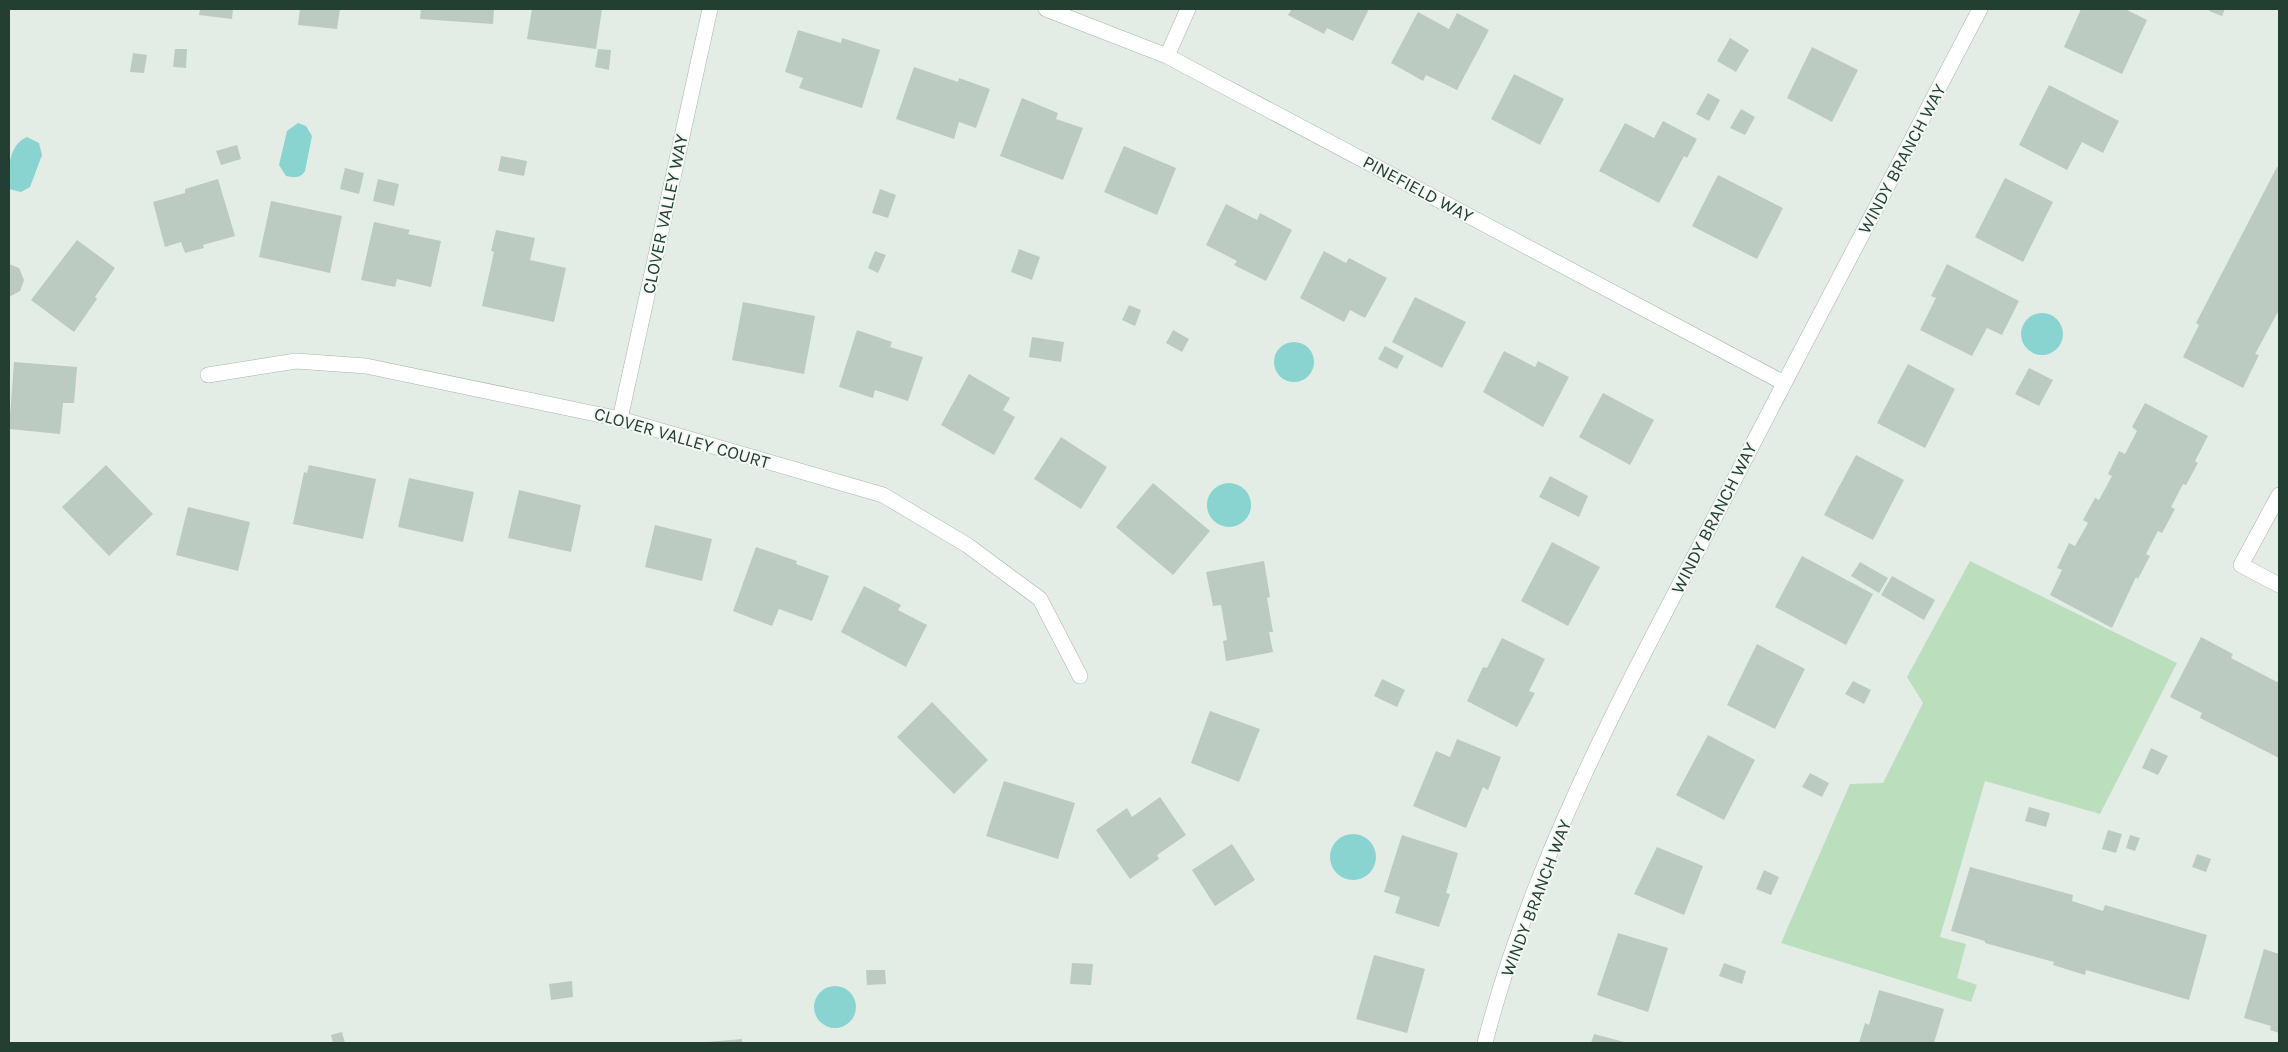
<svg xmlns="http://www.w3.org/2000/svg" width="2288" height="1052" viewBox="0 0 2288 1052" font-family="Karla,sans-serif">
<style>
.green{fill:#bbdfbd}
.water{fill:#89d4d0}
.building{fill:#bbcbc1}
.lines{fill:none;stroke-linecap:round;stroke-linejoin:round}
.minor-casing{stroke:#a5b5ac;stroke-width:16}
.minor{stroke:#fff;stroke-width:15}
.labels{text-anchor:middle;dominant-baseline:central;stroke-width:4;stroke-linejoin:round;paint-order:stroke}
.street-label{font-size:18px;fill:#223f31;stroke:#f4f9f5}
</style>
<rect width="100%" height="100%" fill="#e3ede6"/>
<path class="green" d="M 1970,561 L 2177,663 L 2100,814 L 1985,781 L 1940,937 L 1966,944 L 1957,978 L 1977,985 L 1971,1002 L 1781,943 L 1850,784 L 1883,783 L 1923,703 L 1907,677 Z"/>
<g class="water">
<path d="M 298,123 L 306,126 L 312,136 L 305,171 C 301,178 294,178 286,176 L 279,165 L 287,131 Z"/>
<path d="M 27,137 L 39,143 L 42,155 L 30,187 L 21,192 L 9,189 C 9,170 7,146 27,137 Z"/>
<circle cx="2042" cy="334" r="21"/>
<circle cx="1294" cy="362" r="20"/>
<circle cx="1229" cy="505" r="22"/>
<circle cx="1353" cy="857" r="23"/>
<circle cx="835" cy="1007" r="21"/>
</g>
<g class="building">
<path d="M 200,9 L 233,9 L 232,19 L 199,15 Z"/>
<path d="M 300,9 L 340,9 L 337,29 L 298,25 Z"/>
<path d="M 421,9 L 494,9 L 493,24 L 420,19 Z"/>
<path d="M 532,9 L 602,9 L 596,49 L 527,39 Z"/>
<path d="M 1292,9 L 1369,9 L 1353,41 L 1327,28 L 1324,34 L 1288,15 Z"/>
<path d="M 2081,9 L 2125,9 L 2147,20 L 2122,74 L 2064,47 Z"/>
<path d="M 2210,9 L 2225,9 L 2222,16 L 2209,11 Z"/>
<path d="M 1418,12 L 1449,29 L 1457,13 L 1489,30 L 1457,90 L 1426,75 L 1423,81 L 1391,63 Z"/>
<path d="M 798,30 L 841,43 L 842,38 L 880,50 L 862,108 L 799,88 L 803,78 L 785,72 Z"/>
<path d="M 1730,38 L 1749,50 L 1736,72 L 1717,61 Z"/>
<path d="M 1812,47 L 1858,70 L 1832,122 L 1787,98 Z"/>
<path d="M 175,49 L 187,49 L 186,68 L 173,67 Z"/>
<path d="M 598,49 L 611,50 L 609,70 L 595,67 Z"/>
<path d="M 133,53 L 147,55 L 144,73 L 130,72 Z"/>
<path d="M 914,67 L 958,82 L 959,78 L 990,89 L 976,128 L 959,122 L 954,139 L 896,119 Z"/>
<path d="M 1514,74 L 1564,99 L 1540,145 L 1491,119 Z"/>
<path d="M 2049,85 L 2119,121 L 2103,153 L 2082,142 L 2067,170 L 2019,145 Z"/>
<path d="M 1708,93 L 1720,100 L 1709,121 L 1696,114 Z"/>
<path d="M 1022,98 L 1058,113 L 1056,119 L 1083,128 L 1063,180 L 1000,156 Z"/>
<path d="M 1741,109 L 1755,117 L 1745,135 L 1730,128 Z"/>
<path d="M 1663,121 L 1697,139 L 1687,158 L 1684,156 L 1659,203 L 1599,171 L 1625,123 L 1654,138 Z"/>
<path d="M 237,145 L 241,159 L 221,165 L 216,151 Z"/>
<path d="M 1124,146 L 1176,168 L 1157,215 L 1104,192 Z"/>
<path d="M 501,156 L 527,161 L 524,176 L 498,171 Z"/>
<path d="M 2277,167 L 2279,168 L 2279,310 L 2255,354 L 2259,355 L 2243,388 L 2183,357 L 2199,325 L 2196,323 Z"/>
<path d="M 345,168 L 364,173 L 359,194 L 340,189 Z"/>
<path d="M 1718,175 L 1783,208 L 1757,259 L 1692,226 Z"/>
<path d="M 2005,178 L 2053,202 L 2023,262 L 1975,237 Z"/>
<path d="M 218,179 L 235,236 L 203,245 L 204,248 L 185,253 L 181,242 L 165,247 L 153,202 L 185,193 L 185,189 Z"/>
<path d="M 378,179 L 399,184 L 394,206 L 373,201 Z"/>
<path d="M 880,189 L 896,195 L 888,218 L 872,213 Z"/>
<path d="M 271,201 L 342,216 L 330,273 L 259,257 Z"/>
<path d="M 1226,204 L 1257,220 L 1260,213 L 1292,230 L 1266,281 L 1234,265 L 1237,261 L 1206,245 Z"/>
<path d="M 374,222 L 410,230 L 408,234 L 441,241 L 431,287 L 397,279 L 395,287 L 361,280 Z"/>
<path d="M 496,230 L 535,238 L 530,260 L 566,268 L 554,322 L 482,306 L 494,252 L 491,251 Z"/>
<path d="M 77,240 L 115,268 L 95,297 L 97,299 L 74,332 L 31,300 Z"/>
<path d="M 1019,249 L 1040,257 L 1032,280 L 1011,272 Z"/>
<path d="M 875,251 L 886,255 L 878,273 L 868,268 Z"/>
<path d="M 1324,251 L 1346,263 L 1349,258 L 1387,278 L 1365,318 L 1350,310 L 1344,322 L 1300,298 Z"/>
<path d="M 9,264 L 19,268 L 24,280 L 20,291 L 9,297 Z"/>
<path d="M 1947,264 L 2019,301 L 2002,335 L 1987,328 L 1972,356 L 1920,330 L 1936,298 L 1931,296 Z"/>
<path d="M 1415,297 L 1466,322 L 1442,368 L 1392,342 Z"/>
<path d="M 743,302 L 815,316 L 804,374 L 732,360 Z"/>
<path d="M 1129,305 L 1141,310 L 1135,326 L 1122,320 Z"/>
<path d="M 857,330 L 892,342 L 890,347 L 923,357 L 908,401 L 875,390 L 873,398 L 839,387 Z"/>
<path d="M 1173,330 L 1189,339 L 1182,352 L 1166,343 Z"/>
<path d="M 1032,337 L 1064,342 L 1061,362 L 1029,357 Z"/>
<path d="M 1385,346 L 1404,356 L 1397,369 L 1378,359 Z"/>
<path d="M 1504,351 L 1535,367 L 1538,361 L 1569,377 L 1543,427 L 1483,392 Z"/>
<path d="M 14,362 L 77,367 L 74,403 L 63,403 L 60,434 L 9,429 Z"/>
<path d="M 1908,364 L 1955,389 L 1925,448 L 1877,423 Z"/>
<path d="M 2029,368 L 2053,380 L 2039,406 L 2015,394 Z"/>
<path d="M 969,374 L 1010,398 L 1003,410 L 1015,417 L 994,455 L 941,425 Z"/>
<path d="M 1603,393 L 1654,420 L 1630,465 L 1579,437 Z"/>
<path d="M 2145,403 L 2208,436 L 2195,461 L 2198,463 L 2186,485 L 2183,484 L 2171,507 L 2175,509 L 2162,533 L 2158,531 L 2146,554 L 2150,556 L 2138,579 L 2136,577 L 2112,628 L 2050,595 L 2062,570 L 2057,568 L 2069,543 L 2075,546 L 2088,523 L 2083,520 L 2095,498 L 2099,500 L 2112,476 L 2108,474 L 2119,451 L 2125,454 L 2137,431 L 2132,427 Z"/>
<path d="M 1061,437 L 1107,467 L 1081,509 L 1034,479 Z"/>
<path d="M 1856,455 L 1904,480 L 1873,540 L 1824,515 Z"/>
<path d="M 106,465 L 153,514 L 109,556 L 62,507 Z"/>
<path d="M 309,465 L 376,479 L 363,539 L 293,524 L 304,472 L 307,473 Z"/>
<path d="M 1550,476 L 1588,496 L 1579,517 L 1539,497 Z"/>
<path d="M 409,478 L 474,492 L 463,542 L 398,527 Z"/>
<path d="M 1153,483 L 1210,531 L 1173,575 L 1116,527 Z"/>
<path d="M 519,490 L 581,505 L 571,552 L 508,538 Z"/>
<path d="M 188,507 L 250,522 L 238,571 L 176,555 Z"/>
<path d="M 655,525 L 712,539 L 702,581 L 645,567 Z"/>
<path d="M 1552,542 L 1600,567 L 1568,626 L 1521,601 Z"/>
<path d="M 756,547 L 797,561 L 796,564 L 829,576 L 812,621 L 779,609 L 772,626 L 733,611 Z"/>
<path d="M 1802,556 L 1873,594 L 1846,645 L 1775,607 Z"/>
<path d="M 1264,561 L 1270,597 L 1267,598 L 1273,632 L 1269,632 L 1273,652 L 1226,661 L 1223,641 L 1227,640 L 1221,605 L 1213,606 L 1206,572 Z"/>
<path d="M 1860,562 L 1888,578 L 1879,593 L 1851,576 Z"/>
<path d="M 1892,576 L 1935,600 L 1924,620 L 1881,595 Z"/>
<path d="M 864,586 L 901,605 L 898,610 L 927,625 L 906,667 L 841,632 Z"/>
<path d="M 2201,637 L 2233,654 L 2231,658 L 2279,683 L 2279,758 L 2200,718 L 2202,713 L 2170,697 Z"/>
<path d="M 1502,638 L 1545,659 L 1529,691 L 1535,693 L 1517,727 L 1467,701 L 1483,667 L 1487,668 Z"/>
<path d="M 1757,644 L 1805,669 L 1775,729 L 1727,705 Z"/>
<path d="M 1382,679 L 1405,690 L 1397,707 L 1374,696 Z"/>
<path d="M 1853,681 L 1871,690 L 1864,704 L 1845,694 Z"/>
<path d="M 932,702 L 988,760 L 954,794 L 897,737 Z"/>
<path d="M 1210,711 L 1260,729 L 1239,782 L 1191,763 Z"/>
<path d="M 1708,735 L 1755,760 L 1724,820 L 1676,795 Z"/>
<path d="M 1457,739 L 1501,757 L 1488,790 L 1483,787 L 1466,828 L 1413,806 L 1436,751 L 1450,757 Z"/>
<path d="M 2151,748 L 2168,756 L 2158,775 L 2142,768 Z"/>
<path d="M 1810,773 L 1829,783 L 1822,797 L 1802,787 Z"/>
<path d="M 1004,781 L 1075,803 L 1058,859 L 986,836 Z"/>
<path d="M 1160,797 L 1186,835 L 1157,855 L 1159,859 L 1130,879 L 1096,830 L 1127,808 L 1132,817 Z"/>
<path d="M 2029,807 L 2050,813 L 2046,827 L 2025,821 Z"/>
<path d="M 2108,830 L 2122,834 L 2116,853 L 2102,849 Z"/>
<path d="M 1402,835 L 1458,853 L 1446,893 L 1450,894 L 1439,927 L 1395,913 L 1400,897 L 1384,892 Z"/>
<path d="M 2130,835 L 2140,838 L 2135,851 L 2126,848 Z"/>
<path d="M 1232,844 L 1255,880 L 1215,906 L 1192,870 Z"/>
<path d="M 1657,847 L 1703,866 L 1684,915 L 1634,894 Z"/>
<path d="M 2197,854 L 2211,859 L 2206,872 L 2192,867 Z"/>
<path d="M 1970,867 L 2073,895 L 2072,901 L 2103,911 L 2105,905 L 2207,935 L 2189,1000 L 2086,970 L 2085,975 L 2053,965 L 2054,962 L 1985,943 L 1985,941 L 1951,931 Z"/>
<path d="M 1764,870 L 1779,877 L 1771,895 L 1756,889 Z"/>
<path d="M 1618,933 L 1668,948 L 1648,1012 L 1597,995 Z"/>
<path d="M 2264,949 L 2279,954 L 2279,1033 L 2270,1030 L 2271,1026 L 2244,1018 Z"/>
<path d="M 1374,955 L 1425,969 L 1407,1033 L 1356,1019 Z"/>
<path d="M 1072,963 L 1093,964 L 1091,985 L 1070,984 Z"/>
<path d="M 1724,963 L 1746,971 L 1742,984 L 1719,976 Z"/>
<path d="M 866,970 L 885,970 L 886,984 L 867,985 Z"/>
<path d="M 572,981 L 573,997 L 551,1000 L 549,984 Z"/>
<path d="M 1879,990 L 1944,1009 L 1934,1043 L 1859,1043 L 1865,1023 L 1869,1025 Z"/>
<path d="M 342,1032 L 345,1043 L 333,1043 L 331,1035 Z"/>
<path d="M 1594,1034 L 1628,1043 L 1591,1043 Z"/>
<path d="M 742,1039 L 742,1043 L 707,1043 L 707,1042 Z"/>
</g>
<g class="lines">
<defs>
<g id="minor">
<path d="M 1046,9 L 1167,56 L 1784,383"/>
<path d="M 1167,56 L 1188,9"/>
<path d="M 208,375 L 296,361 L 366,366 L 620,419 L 883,495 L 967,545 L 1040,599 L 1080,676"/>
<path d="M 620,419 L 710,9"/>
<path d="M 2279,495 L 2241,565 L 2279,585"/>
<path d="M 1485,1043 C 1529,868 1621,696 1705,536 C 1796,360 1888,184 1980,9"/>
</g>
</defs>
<use href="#minor" class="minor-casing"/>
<use href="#minor" class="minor"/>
</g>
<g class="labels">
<g class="street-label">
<text transform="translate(1902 159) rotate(-62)">WINDY BRANCH WAY</text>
<text transform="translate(1418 189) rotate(28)">PINEFIELD WAY</text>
<text transform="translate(665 214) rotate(-78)">CLOVER VALLEY WAY</text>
<text transform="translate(682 438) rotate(16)">CLOVER VALLEY COURT</text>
<text transform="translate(1714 518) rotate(-63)">WINDY BRANCH WAY</text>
<text transform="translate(1536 898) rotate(-69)">WINDY BRANCH WAY</text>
</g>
</g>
<rect width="2288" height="1052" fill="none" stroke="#223f31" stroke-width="20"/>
</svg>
